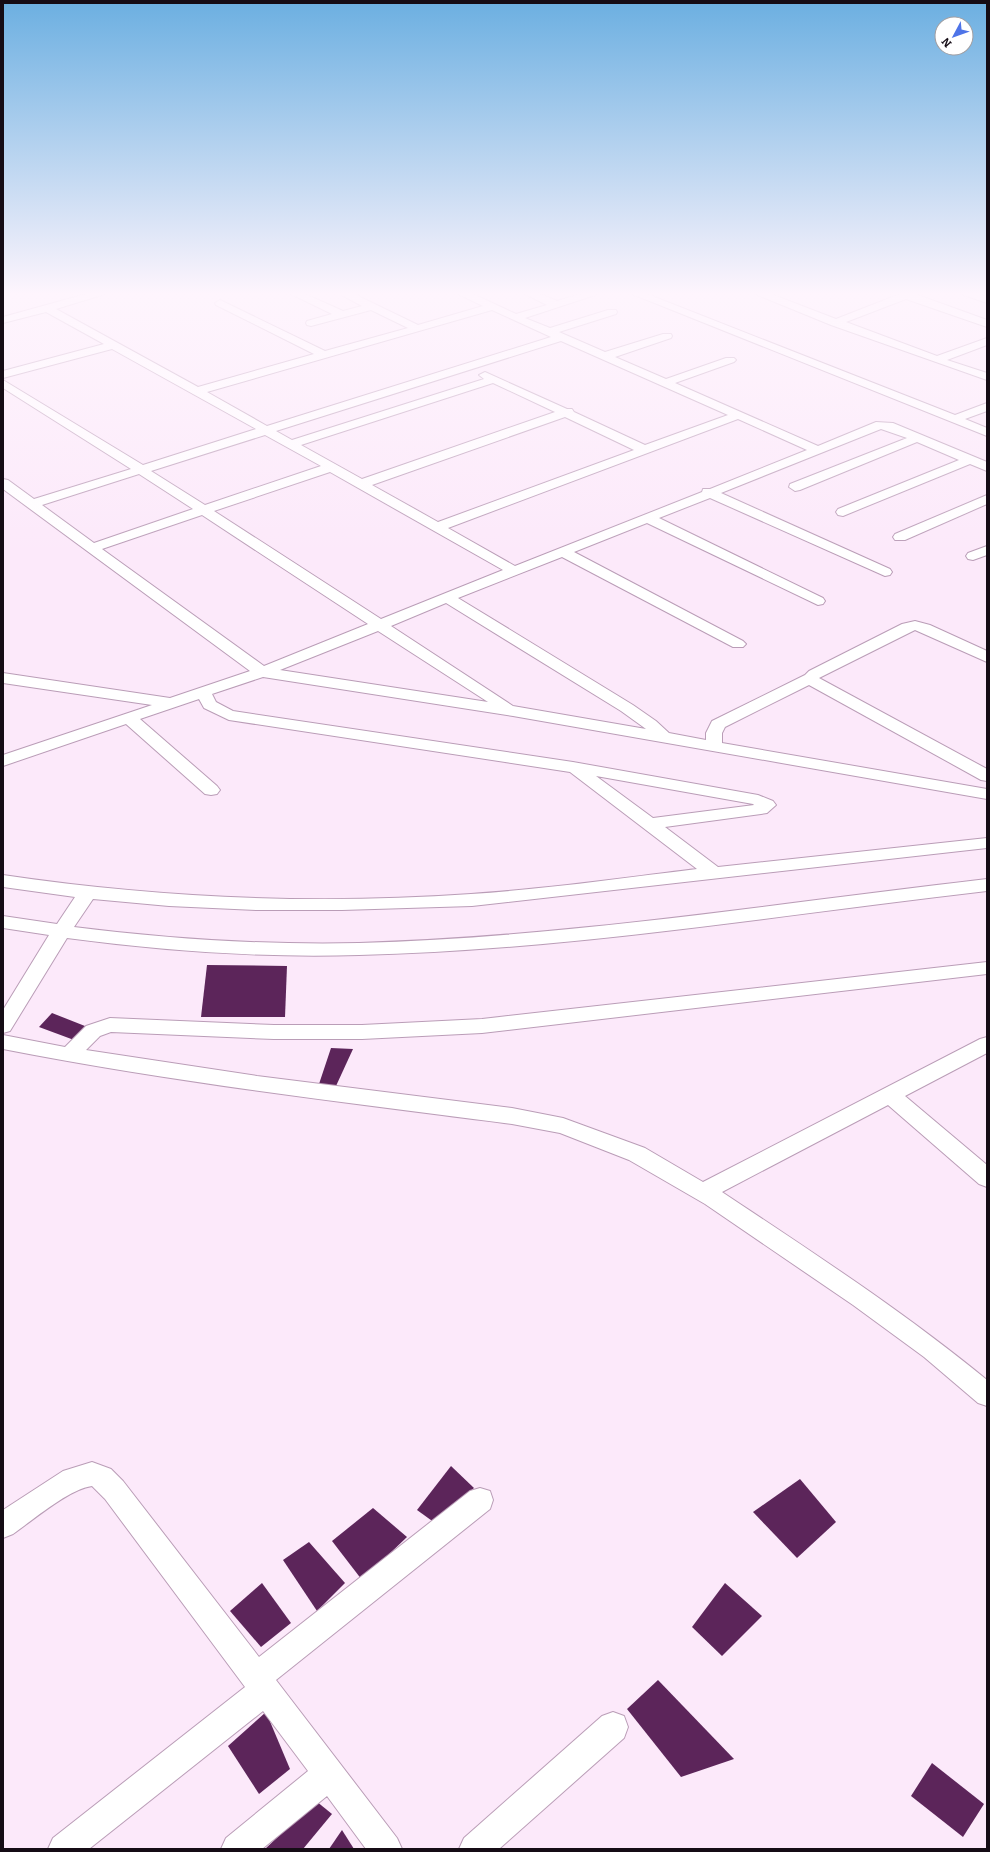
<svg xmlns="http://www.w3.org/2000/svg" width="990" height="1852" viewBox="0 0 990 1852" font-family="Bitter,serif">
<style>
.building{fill:#5c255a}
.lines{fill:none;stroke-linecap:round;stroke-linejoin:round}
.minor-casing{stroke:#ba9db7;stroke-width:2}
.minor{fill:#fff;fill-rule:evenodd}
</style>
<rect width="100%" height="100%" fill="#fce9fa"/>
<g class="building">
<path d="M 207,965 L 287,966 L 285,1017 L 201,1017 Z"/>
<path d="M 52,1013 L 90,1028 L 74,1040 L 39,1027 Z"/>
<path d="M 331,1048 L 353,1049 L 336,1086 L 318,1087 Z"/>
<path d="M 451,1466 L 474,1488 L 435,1523 L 417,1510 Z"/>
<path d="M 800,1479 L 836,1522 L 797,1558 L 753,1512 Z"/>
<path d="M 373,1508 L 407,1537 L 362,1580 L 332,1541 Z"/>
<path d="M 309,1542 L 345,1583 L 317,1611 L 283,1560 Z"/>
<path d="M 262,1583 L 291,1623 L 261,1647 L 230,1611 Z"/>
<path d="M 725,1583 L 762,1616 L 722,1656 L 692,1627 Z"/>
<path d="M 658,1680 L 734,1759 L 681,1777 L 627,1709 Z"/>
<path d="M 266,1712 L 290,1769 L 259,1794 L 228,1746 Z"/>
<path d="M 932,1763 L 984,1804 L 963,1837 L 911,1796 Z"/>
<path d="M 316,1801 L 332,1814 L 303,1849 L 265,1849 Z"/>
<path d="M 342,1830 L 354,1849 L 329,1849 Z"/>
</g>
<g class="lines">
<defs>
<g id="minor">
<path d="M 86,294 L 105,294 L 56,309 L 198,387 L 314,354 L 216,305 L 215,303 L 220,300 L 325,351 L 408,328 L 371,310 L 311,326 L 307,325 L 306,323 L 307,321 L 332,314 L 291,294 L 305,294 L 343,311 L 362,306 L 340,294 L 354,294 L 418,325 L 483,306 L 458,294 L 473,294 L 516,314 L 547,305 L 525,294 L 540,294 L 557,301 L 581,294 L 598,294 L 525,318 L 550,328 L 608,310 L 616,310 L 617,312 L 616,314 L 559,332 L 605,352 L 663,334 L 671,334 L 672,336 L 671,338 L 615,357 L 666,379 L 726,358 L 734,358 L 736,360 L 734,362 L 675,383 L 818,446 L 876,422 L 893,423 L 987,462 L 987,471 L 970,464 L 843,516 L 838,515 L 836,512 L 838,509 L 959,460 L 917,442 L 800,490 L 795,491 L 789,487 L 790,484 L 907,438 L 881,429 L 721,493 L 890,569 L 892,572 L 890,575 L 885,576 L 710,498 L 659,518 L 823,598 L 825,601 L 823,604 L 818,605 L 647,523 L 574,552 L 743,641 L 746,644 L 743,647 L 733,647 L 562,557 L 458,598 L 633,705 L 656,721 L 669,733 L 706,740 L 706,733 L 712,721 L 805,675 L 809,671 L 902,624 L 915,621 L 930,625 L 987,651 L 987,662 L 915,630 L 819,678 L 987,769 L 987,781 L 981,780 L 809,685 L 725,727 L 722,733 L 722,743 L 987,789 L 987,799 L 513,716 L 263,677 L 212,694 L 216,702 L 233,711 L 573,762 L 758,795 L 773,801 L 776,805 L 767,813 L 761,814 L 665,827 L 718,867 L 987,838 L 987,848 L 472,906 L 342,910 L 256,910 L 169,906 L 93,899 L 74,927 C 168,939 264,945 359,943 C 570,937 778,903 987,879 L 987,891 C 778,915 569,950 359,955 C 261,958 164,951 67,938 L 10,1031 L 3,1033 L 3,1010 L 49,935 L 3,928 L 3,916 L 57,924 L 75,897 L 3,887 L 3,875 C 158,898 315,905 471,894 C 547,889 622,878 697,869 L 570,772 L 229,720 L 204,708 L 199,699 L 140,719 L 217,786 L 220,790 L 217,794 L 211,795 L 205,794 L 126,724 L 3,766 L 3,755 L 152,705 L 3,683 L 3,673 L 170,698 L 250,671 L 3,489 L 3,479 L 8,480 L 34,499 L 131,469 L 3,388 L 3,380 L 143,465 L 256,429 L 112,349 L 3,378 L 3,371 L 104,344 L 46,312 L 3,323 L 3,317 ZM 492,310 L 551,337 L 267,426 L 207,392 ZM 561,341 L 728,415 L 645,445 L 574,412 L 572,409 L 567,409 L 485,372 L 479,375 L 484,379 L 292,440 L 276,431 ZM 493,383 L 555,412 L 362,479 L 301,445 ZM 565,417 L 634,450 L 438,522 L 372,485 ZM 738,419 L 807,450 L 710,489 L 703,489 L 702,492 L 515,566 L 448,528 ZM 265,435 L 321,466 L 205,505 L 151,471 ZM 330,472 L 503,570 L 381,619 L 214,511 ZM 139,474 L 193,509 L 94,543 L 42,505 ZM 202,515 L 368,624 L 264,666 L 102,549 ZM 446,603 L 621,711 L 646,729 L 513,706 L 391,626 ZM 378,631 L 488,702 L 280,670 ZM 596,776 L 753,804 L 754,805 L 653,818 Z"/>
<path d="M 632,294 L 647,294 L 955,415 L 987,403 L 987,411 L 965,419 L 987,428 L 987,436 Z"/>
<path d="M 755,294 L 771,294 L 836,319 L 900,294 L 915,294 L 987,320 L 987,327 L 906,299 L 846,322 L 937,356 L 987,338 L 987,345 L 947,360 L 987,373 L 987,380 L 831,325 Z"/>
<path d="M 961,294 L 979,294 L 987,297 L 987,303 Z"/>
<path d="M 987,495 L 987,504 L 905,540 L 895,540 L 893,537 L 895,534 Z"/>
<path d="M 987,546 L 987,555 L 973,560 L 968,559 L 966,556 L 968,553 Z"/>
<path d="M 987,962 L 987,974 L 482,1033 L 362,1039 L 274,1039 L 111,1032 L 100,1036 L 86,1050 L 257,1076 L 512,1108 L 563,1118 L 645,1148 L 703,1182 L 980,1039 L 987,1037 L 987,1053 L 905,1096 L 987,1165 L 987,1187 L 979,1184 L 888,1105 L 722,1192 C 812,1252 903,1311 987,1380 L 987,1406 L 978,1403 L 924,1357 L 853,1305 L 705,1204 L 629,1160 L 560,1133 L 512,1124 C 342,1102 171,1082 3,1049 L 3,1035 L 65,1047 L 86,1026 L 110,1018 L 274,1025 L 362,1025 L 482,1019 Z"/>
<path d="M 92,1462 L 111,1469 L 123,1481 L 259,1657 L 470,1491 L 480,1488 L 490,1491 L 493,1500 L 490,1509 L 276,1680 L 397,1838 L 402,1849 L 366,1849 L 327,1796 L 262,1849 L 221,1849 L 226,1838 L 308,1771 L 263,1711 L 89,1849 L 48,1849 L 53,1838 L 245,1687 L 105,1499 L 92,1486 C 69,1489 33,1520 13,1534 L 3,1538 L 3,1510 L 63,1471 Z"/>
<path d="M 613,1712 L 624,1716 L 628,1727 L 624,1738 L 499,1849 L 459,1849 L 464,1838 L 602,1716 Z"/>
</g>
</defs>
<use href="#minor" class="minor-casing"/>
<use href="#minor" class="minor"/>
</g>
<linearGradient id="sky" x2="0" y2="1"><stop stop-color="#6bafe1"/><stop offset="0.53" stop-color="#fef5fd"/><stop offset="1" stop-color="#fef5fd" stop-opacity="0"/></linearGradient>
<rect width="990" height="554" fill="url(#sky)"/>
<rect width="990" height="1852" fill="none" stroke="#150c15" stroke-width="8"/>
<g transform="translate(954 36) rotate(229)"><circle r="19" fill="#ffffff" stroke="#a19ea1"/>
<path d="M0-3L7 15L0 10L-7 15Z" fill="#4e74e8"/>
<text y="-6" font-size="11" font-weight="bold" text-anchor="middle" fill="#150c15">N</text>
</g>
</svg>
